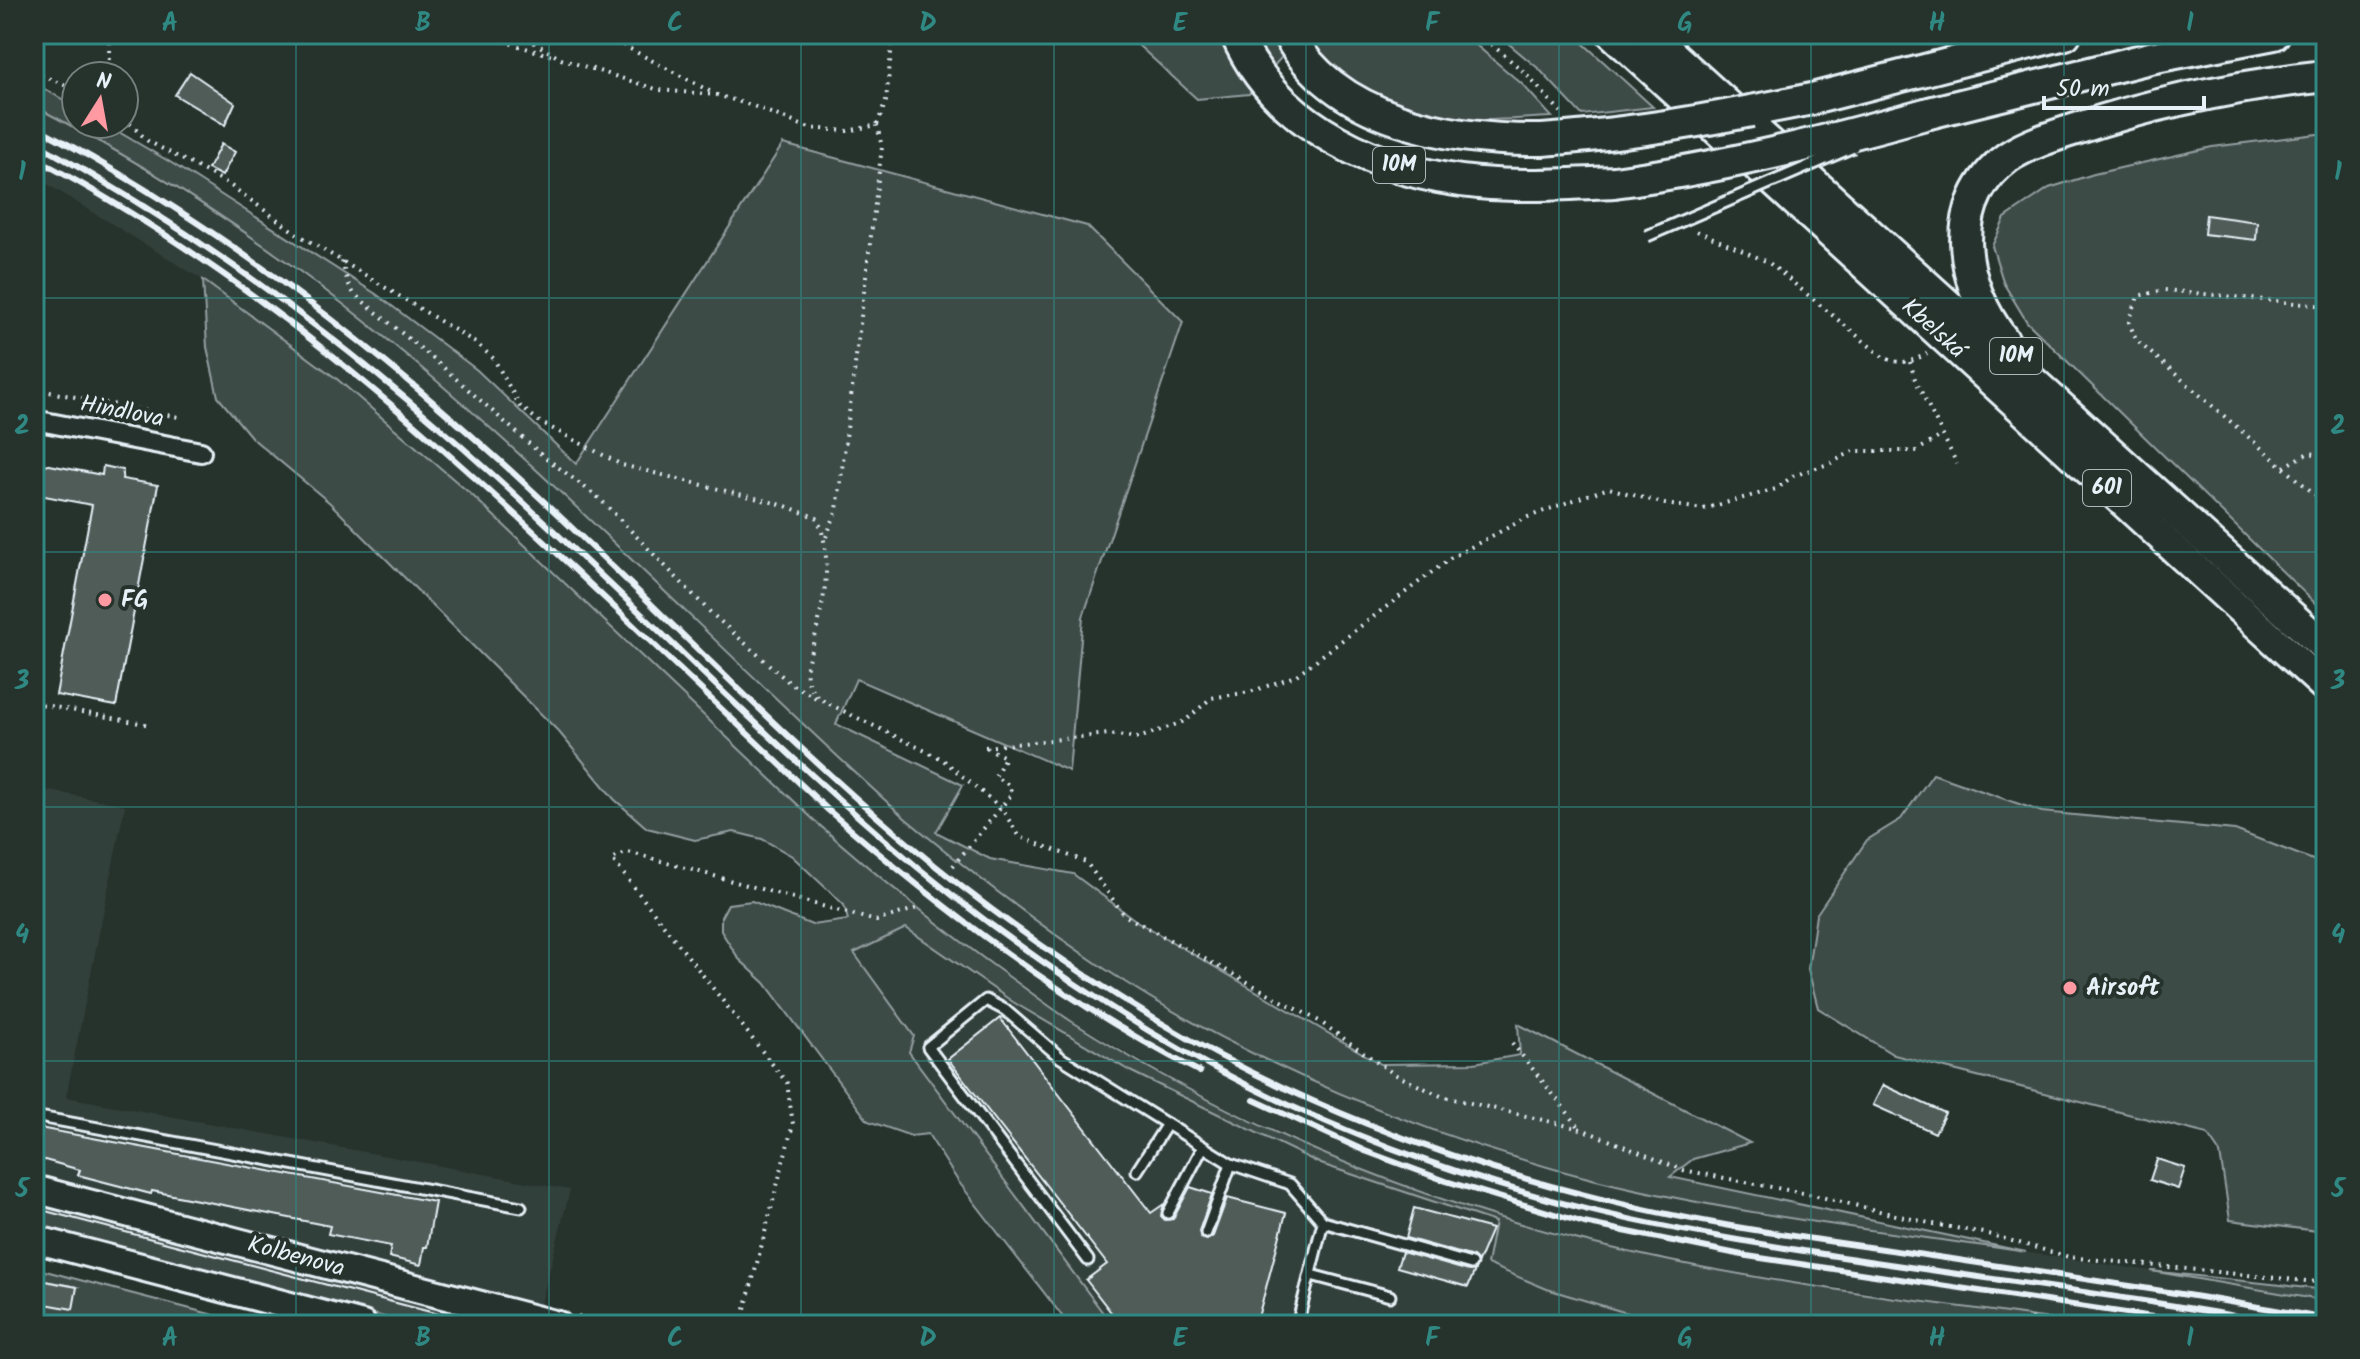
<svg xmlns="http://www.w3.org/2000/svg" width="2360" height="1359" viewBox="0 0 2360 1359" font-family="Kalam,sans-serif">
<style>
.built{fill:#333f3a}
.green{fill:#3e4b47;stroke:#939ea0;stroke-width:2}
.building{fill:#505c59;stroke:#e8f1f8;stroke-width:2}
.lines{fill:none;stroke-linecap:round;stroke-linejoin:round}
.service-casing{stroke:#e8f1f8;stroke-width:15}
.minor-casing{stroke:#e8f1f8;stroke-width:24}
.secondary-casing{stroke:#e8f1f8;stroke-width:32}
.primary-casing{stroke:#e8f1f8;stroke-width:34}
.trunk-casing{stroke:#e8f1f8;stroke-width:36}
.path{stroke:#e8f1f8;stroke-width:4;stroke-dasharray:2 6;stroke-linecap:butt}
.service{stroke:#26332d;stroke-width:9}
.minor{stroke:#26332d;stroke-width:18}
.secondary{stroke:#26332d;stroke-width:26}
.primary{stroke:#26332d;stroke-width:28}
.trunk{stroke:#26332d;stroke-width:30}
.tram{stroke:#e8f1f8;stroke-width:2}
.rail{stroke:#e8f1f8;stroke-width:6}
.service-bridge-casing{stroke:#e8f1f8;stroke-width:15;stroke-linecap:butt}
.trunk-bridge-casing{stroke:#e8f1f8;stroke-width:36;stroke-linecap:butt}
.service-bridge{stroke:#26332d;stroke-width:9}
.trunk-bridge{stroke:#26332d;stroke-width:30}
.grid{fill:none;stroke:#308883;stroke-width:2;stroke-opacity:0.55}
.poi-dot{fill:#ff9aa2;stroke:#26332d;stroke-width:3}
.labels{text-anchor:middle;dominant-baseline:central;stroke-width:8;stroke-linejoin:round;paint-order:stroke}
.shield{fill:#26332d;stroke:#aeb8bb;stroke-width:2}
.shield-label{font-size:22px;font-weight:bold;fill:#e8f1f8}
.street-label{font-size:24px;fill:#e8f1f8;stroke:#26332d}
.poi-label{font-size:24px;font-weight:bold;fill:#e8f1f8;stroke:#26332d;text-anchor:start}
.neatline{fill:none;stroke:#308883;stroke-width:3}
.grid-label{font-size:26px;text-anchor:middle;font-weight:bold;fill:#308883}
</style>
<rect width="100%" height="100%" fill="#26332d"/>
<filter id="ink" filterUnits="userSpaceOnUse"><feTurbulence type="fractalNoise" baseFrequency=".0125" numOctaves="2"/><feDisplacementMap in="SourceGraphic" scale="16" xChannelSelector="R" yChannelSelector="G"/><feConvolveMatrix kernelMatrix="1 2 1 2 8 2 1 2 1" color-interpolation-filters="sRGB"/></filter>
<g filter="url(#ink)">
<g class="built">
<path d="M 34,106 L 83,132 L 238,228 L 377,331 L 515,450 L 906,819 L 1009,900 L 1103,967 L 1167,1006 L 1380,1110 L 1531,1162 L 1596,1180 L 1749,1211 L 2151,1271 L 2326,1301 L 2326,1325 L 2092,1325 L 1739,1273 L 1660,1257 L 1582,1241 L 1513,1222 L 1357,1168 L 1202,1096 L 1069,1019 L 911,903 L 816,822 L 473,496 L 337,379 L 203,280 L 34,176 Z"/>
<path d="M 34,788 L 125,805 L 66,1097 L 570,1190 L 539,1311 L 34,1175 Z"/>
<path d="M 906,928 L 1013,1002 L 1130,1071 L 1321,1164 L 1496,1222 L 1487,1264 L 1547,1289 L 1667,1325 L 1112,1325 L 909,1051 L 914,1035 L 853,953 Z"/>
</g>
<g class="green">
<path d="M 1126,34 L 1302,34 L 1249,94 L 1197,99 Z"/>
<path d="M 1305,34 L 1463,34 L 1522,84 L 1552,117 C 1521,118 1489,122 1459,119 C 1403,114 1336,81 1305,34 Z"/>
<path d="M 1497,34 L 1573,34 L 1653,107 L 1582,115 L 1539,69 Z"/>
<path d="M 34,83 L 76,107 L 76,124 L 105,124 L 170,162 L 376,294 L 477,370 L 576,464 L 783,144 L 1087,226 L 1183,322 L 1083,617 L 1069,771 L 856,679 L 836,724 L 963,785 L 936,832 L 990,859 L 1073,874 L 1138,922 L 1381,1064 L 1474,1063 L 1520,1055 L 1518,1024 L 1750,1143 L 1693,1159 L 1670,1177 L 2026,1252 C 1882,1231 1737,1215 1596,1180 C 1432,1139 1242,1061 1102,967 C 1034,921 969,871 906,819 C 727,659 563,482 377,331 C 271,245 155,169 34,106 Z"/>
<path d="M 2326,133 L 2326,614 L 2027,322 L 2004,284 L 1992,246 L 2005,218 L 2049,188 L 2094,174 L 2212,147 Z"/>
<path d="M 203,280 L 337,379 L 473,496 L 816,822 C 878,877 941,928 1008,976 C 1029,991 1050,1007 1071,1021 C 1227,1120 1400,1194 1579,1240 C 1746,1283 1922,1300 2092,1325 L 1667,1325 L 1547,1289 L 1487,1264 L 1495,1222 L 1321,1164 L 1130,1071 L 1013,1002 L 906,928 L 854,953 L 914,1036 L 909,1052 L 1112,1325 L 1069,1325 L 958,1181 L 928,1134 L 911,1136 L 868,1121 L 765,983 L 739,959 L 721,931 L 721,917 L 728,904 L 752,901 L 812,925 L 848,920 L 844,905 L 792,856 L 762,839 L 734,832 L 695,840 L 647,828 L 614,799 L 559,732 L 330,503 L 252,438 L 218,397 L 207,347 Z"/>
<path d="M 1933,774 L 2042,812 L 2235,830 L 2326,865 L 2326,1232 L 2230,1220 L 2220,1153 L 2207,1134 L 1894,1055 L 1818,1008 L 1808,969 L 1816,915 L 1867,840 L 1901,819 Z"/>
<path d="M 34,1201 L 505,1325 L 415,1325 L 49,1229 L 34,1225 Z"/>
<path d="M 34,1268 L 252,1325 L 112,1325 L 34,1311 L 34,1302 L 77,1287 L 34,1279 Z"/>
<path d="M 2151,1271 L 2326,1290 L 2326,1301 Z"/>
</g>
<g class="building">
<path d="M 190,72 L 235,103 L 225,125 L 175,95 Z"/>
<path d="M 221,144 L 235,152 L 222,176 L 208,169 Z"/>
<path d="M 2206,215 L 2257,222 L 2256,240 L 2204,234 Z"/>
<path d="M 34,462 L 102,475 L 103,466 L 123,470 L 122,479 L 158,485 L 116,706 L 56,695 L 92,505 L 34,494 Z"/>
<path d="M 1000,1018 L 1151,1213 L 1164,1204 L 1161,1216 L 1165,1220 L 1173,1219 L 1190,1187 L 1212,1194 L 1199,1231 L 1201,1238 L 1207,1240 L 1213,1236 L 1227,1198 L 1286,1213 L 1256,1325 L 1121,1325 L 1086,1280 L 1107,1264 L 948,1059 Z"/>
<path d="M 1883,1085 L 1945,1113 L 1935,1133 L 1873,1105 Z"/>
<path d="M 34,1127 L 435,1202 L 427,1247 L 424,1247 L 421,1265 L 389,1257 L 391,1246 L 328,1234 L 330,1226 L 152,1191 L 151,1194 L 78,1175 L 80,1170 L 34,1157 Z"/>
<path d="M 2157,1159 L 2185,1168 L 2178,1189 L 2150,1180 Z"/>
<path d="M 1414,1208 L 1492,1229 L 1478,1262 L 1473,1257 L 1406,1238 Z"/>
<path d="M 1402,1252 L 1469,1271 L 1475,1270 L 1468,1287 L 1397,1267 Z"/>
<path d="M 34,1279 L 77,1287 L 73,1309 L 34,1302 Z"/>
</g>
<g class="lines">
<defs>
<g id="service">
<path d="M 34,1116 L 521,1207"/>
<path d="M 1137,1171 L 1167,1124"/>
<path d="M 1168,1213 L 1203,1147"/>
<path d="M 1323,1222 L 1471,1264"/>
<path d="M 1206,1233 L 1231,1164"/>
<path d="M 1088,1260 L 928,1047 L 986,1000 L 1005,1010 L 1061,1058 L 1231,1164 L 1290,1184 L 1323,1222 L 1297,1325"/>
<path d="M 1311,1275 L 1390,1296"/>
</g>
<path id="minor" d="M 34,420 L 201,452"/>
<g id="secondary">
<path d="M 34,1189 L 558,1325"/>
<path d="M 34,1239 L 363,1325"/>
</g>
<path id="primary" d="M 1612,34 L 2326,688"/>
<g id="trunk">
<path d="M 1236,34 C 1276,128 1382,174 1479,183 C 1524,187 1569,184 1614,182"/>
<path d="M 1288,34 C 1335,121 1452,141 1542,140"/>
<path d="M 1649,34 L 2326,648"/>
<path d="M 1751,111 L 1812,99 L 2065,34"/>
<path d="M 1929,113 L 2150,58 L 2274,34"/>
<path d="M 2004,341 C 1962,287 1944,204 2008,157 C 2028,144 2053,136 2076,129 C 2156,102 2242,85 2326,76"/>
</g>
</defs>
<use href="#service" class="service-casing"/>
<use href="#minor" class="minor-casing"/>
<use href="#secondary" class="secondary-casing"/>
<use href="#primary" class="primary-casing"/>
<use href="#trunk" class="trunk-casing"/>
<g class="path">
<path d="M 480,34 L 555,57"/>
<path d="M 520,34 L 561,59 L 659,90 L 717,95 L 753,106 L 809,128 L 847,131 L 877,125 L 886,101 L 893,34"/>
<path d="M 602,34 L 713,93"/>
<path d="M 1479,34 L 1522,70 L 1561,112"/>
<path d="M 34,72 L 76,90"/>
<path d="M 108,76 L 110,34"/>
<path d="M 124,118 L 148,141 L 227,183 L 296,233 L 476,343 L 494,359 L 520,406 L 540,422 L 622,465 L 783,505 L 817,518 C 834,555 824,603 814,641 C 810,654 805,665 807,678 C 809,689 817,696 825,702 L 942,759 L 1001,808 L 1020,837 L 1086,862 L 1124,915 L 1319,1021 L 1394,1074 L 1441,1096 L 1581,1129 L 1683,1170 L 1813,1195 L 1933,1224 L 1984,1233 L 2069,1257 L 2326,1283"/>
<path d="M 1697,231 L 1768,262 L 1883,357 C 1899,365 1912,363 1927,353"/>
<path d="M 342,261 L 347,281 L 354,294 L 436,361 L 542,455 L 599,498 L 711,613 L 791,684 L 816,698"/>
<path d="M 2326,306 L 2164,290 L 2138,296 L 2129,322 L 2136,340 L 2326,504"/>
<path d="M 1910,362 L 1915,379 L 1957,464"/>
<path d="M 34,389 L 179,417"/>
<path d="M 2284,467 L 2308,453 L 2326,455"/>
<path d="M 826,537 L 837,510 L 882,147 L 877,125"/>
<path d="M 34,703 L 150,725"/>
<path d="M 985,747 L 1109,734 L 1139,738 L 1185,721 L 1211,698 L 1250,692 L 1295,676 L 1452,557 L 1528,517 L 1582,497 L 1609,488 L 1665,504 L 1703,509 L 1776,489 L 1793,476 L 1831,463 L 1853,451 L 1916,451 L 1943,435"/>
<path d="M 953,866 L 1012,794 L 1009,785 L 995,777 L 1005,757 L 987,748"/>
<path d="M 1512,1043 L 1579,1127"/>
<path d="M 578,1316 L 610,1325"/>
<path d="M 2032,1317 L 2032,1325"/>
<path d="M 741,1325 L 793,1124 L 787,1083 L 612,859 L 628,852 L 876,921 L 921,907"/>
</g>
<use href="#service" class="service"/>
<use href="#minor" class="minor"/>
<use href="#secondary" class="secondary"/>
<use href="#primary" class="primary"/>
<use href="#trunk" class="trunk"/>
<path class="tram" d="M 34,1208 L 480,1325"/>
<g class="rail">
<path d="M 34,126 C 204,215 356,331 499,460 C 634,582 759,716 897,834 C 978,903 1067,966 1158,1021 C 1288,1099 1442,1159 1589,1196 C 1692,1223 1799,1237 1904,1252 C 2045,1273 2186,1293 2326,1319"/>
<path d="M 34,142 C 204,235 346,342 490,472 C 623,592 748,722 884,839 C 966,910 1056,974 1149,1031 C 1283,1112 1434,1170 1585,1209 C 1649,1225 1714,1236 1779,1247 C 1947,1275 2117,1293 2284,1325"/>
<path d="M 34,158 C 245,268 423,426 595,589 C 673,662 750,736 828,810 C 943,910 1065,1003 1200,1072"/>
<path d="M 1254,1100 L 1365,1151 L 1446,1181 L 1584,1223 L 1747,1256 L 2206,1325"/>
</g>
<defs>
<path id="service-bridge" d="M 1647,236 L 1853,147"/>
<g id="trunk-bridge">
<path d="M 1542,140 C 1613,135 1681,125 1751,111"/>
<path d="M 1614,182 C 1721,168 1824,142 1929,113"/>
</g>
</defs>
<use href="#service-bridge" class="service-bridge-casing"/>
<use href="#trunk-bridge" class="trunk-bridge-casing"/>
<use href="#service-bridge" class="service-bridge"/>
<use href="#trunk-bridge" class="trunk-bridge"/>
</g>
</g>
<path class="grid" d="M 296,34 L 296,1325M 549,34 L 549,1325M 801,34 L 801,1325M 1054,34 L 1054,1325M 1306,34 L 1306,1325M 1559,34 L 1559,1325M 1811,34 L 1811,1325M 2064,34 L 2064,1325M 34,298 L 2326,298M 34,552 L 2326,552M 34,807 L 2326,807M 34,1061 L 2326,1061"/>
<g class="poi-dot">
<circle cx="105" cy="600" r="8"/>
<circle cx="2070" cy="988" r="8"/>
</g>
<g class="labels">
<g class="shield">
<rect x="1373" y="147" width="52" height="36" rx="6"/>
<rect x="1990" y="338" width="52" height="36" rx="6"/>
<rect x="2083" y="470" width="48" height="36" rx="6"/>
</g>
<g class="shield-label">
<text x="1399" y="165">10M</text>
<text x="2016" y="356">10M</text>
<text x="2107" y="488">601</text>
</g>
<g class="street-label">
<text transform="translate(1933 329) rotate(42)">Kbelská</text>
<text transform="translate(122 412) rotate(11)">Hindlova</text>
<text transform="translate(296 1257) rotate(15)">Kolbenova</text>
</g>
<g class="poi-label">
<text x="121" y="600">FG</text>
<text x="2086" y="988">Airsoft</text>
</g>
</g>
<rect width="2360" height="1359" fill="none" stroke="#26332d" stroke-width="88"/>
<g transform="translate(100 100) rotate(11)"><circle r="38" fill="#26332d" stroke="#747f7e" stroke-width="2"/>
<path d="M0-6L14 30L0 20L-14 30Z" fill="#ff9aa2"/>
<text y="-12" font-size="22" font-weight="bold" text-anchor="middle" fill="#e8f1f8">N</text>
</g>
<path d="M2044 96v12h160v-12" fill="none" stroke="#e8f1f8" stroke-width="4"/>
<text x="2056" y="96" font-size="24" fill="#e8f1f8" stroke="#26332d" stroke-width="6" paint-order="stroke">50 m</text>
<rect x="44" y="44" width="2272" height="1271" class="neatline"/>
<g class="grid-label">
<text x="170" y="31">A</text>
<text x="423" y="31">B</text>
<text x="675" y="31">C</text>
<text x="928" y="31">D</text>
<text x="1180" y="31">E</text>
<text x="1432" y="31">F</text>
<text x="1685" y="31">G</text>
<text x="1937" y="31">H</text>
<text x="2190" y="31">I</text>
<text x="22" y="180">1</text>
<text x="2338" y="180">1</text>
<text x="22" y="434">2</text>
<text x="2338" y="434">2</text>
<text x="22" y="689">3</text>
<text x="2338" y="689">3</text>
<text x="22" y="943">4</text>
<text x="2338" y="943">4</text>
<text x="22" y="1197">5</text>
<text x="2338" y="1197">5</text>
<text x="170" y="1346">A</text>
<text x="423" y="1346">B</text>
<text x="675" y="1346">C</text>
<text x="928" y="1346">D</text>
<text x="1180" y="1346">E</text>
<text x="1432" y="1346">F</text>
<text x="1685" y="1346">G</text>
<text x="1937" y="1346">H</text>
<text x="2190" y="1346">I</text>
</g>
</svg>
